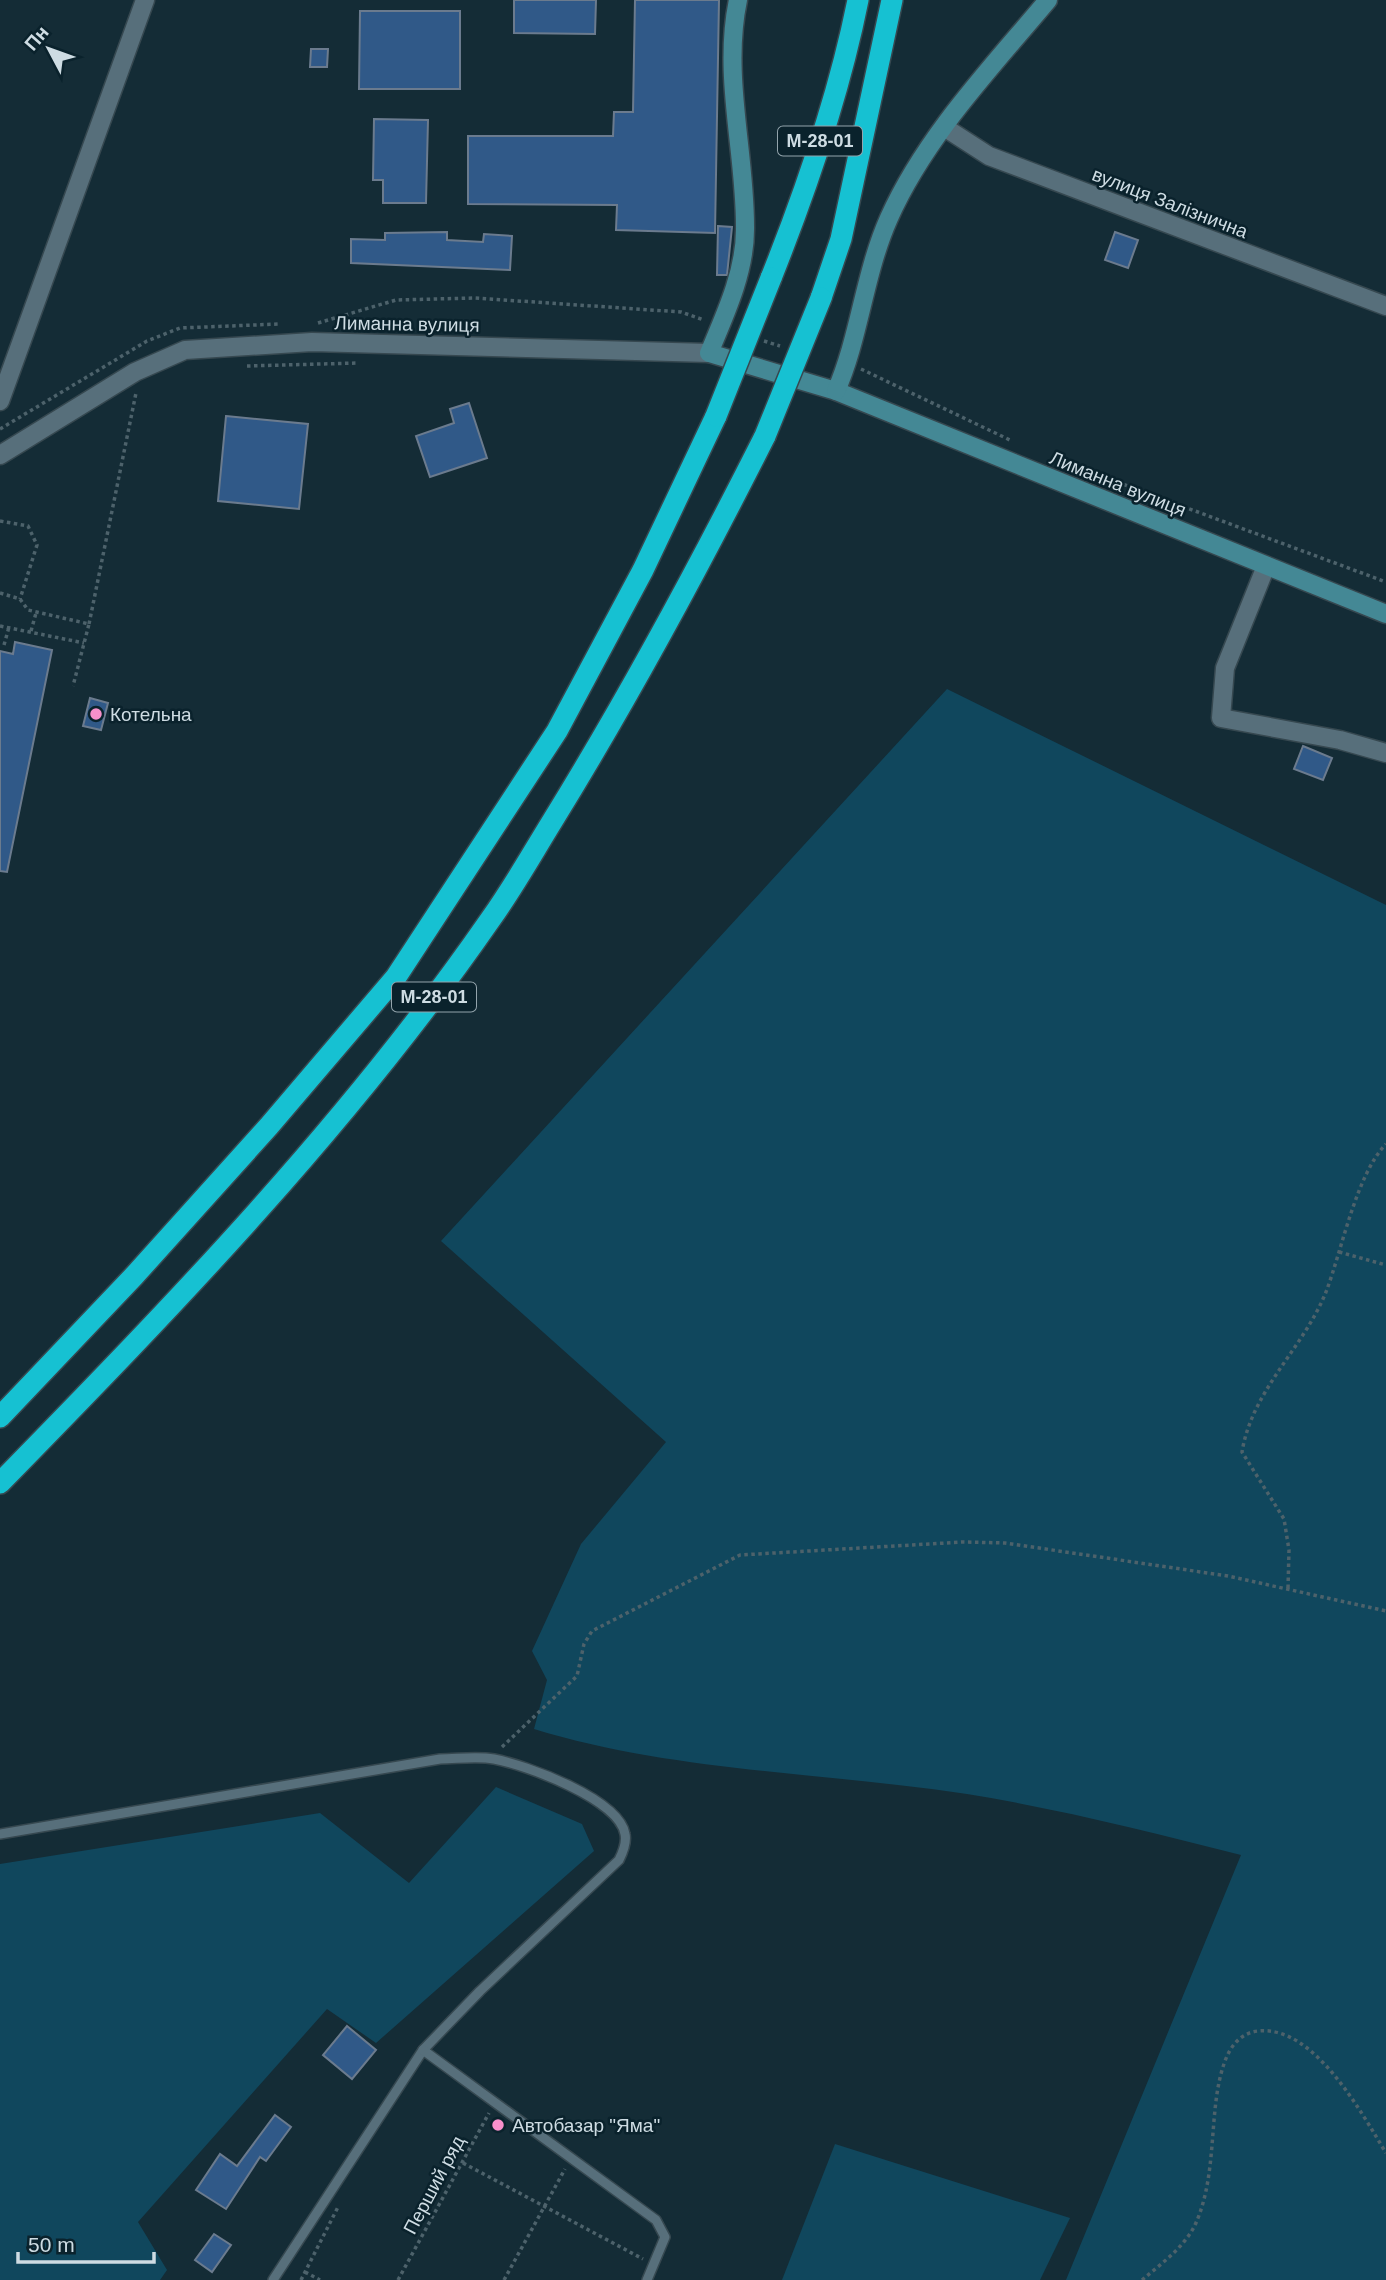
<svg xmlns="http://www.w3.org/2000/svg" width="1386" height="2280" viewBox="0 0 1386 2280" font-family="Arial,sans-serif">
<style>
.green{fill:#10475d}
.building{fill:#305988;stroke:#6b7b8e;stroke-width:2}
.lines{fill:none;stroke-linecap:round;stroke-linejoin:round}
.lane-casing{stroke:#364850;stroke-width:12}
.street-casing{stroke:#364850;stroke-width:21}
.secondary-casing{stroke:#364850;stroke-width:21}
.highway-casing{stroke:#364850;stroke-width:24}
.path{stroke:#4d626b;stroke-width:3.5;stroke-dasharray:3.5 3.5;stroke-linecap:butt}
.lane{stroke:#576f7b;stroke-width:9}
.street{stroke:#576f7b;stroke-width:18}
.secondary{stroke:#448895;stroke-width:18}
.highway{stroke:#16c1d2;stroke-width:21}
.highway-bridge-casing{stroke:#364850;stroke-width:24;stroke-linecap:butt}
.highway-bridge{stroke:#16c1d2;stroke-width:21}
.poi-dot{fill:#f890cb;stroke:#0a222c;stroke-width:2.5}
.labels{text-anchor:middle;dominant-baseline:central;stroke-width:5;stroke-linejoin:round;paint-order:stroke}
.shield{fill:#0a222c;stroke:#93a4ac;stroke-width:2}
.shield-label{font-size:18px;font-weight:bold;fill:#cedce3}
.street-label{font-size:19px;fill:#cedce3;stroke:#0a222c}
.poi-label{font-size:19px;fill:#cedce3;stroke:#0a222c;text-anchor:start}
</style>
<rect width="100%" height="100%" fill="#142c36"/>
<g class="green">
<path d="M 947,689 L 1386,905 L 1386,2280 L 1066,2280 L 1241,1855 C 1151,1832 1059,1809 967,1794 C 823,1772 674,1772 534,1729 L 547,1680 L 532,1651 L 581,1544 L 666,1442 L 441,1241 Z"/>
<path d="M 496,1787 L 582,1824 L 594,1851 L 376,2043 L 327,2009 L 138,2222 L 167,2270 L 160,2280 L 0,2280 L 0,1864 L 320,1813 L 409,1883 Z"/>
<path d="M 835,2144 L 1070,2218 L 1040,2280 L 782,2280 Z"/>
</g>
<g class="building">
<path d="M 514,0 L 596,0 L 595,34 L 514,33 Z"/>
<path d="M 635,0 L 719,0 L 715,233 L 616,230 L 617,205 L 468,204 L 468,136 L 613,136 L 614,112 L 633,112 Z"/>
<path d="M 360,11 L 460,11 L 460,89 L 359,89 Z"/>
<path d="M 311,49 L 328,49 L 327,67 L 310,67 Z"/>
<path d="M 374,119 L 428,120 L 426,203 L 383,203 L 383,180 L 373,180 Z"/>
<path d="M 718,226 L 732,227 L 727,275 L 717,275 Z"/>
<path d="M 447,232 L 447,240 L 483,242 L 484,234 L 512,236 L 510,270 L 351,263 L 351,239 L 385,240 L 385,233 Z"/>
<path d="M 1115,232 L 1138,240 L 1128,268 L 1105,260 Z"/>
<path d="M 469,403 L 487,458 L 430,477 L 416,436 L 454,423 L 450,409 Z"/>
<path d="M 226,416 L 308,424 L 299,509 L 218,501 Z"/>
<path d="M 15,642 L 52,650 L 7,872 L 0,871 L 0,651 L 13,654 Z"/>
<path d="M 90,698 L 108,703 L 101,730 L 83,726 Z"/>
<path d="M 1303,746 L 1332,758 L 1323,780 L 1294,769 Z"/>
<path d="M 347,2026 L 376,2050 L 352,2079 L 323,2055 Z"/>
<path d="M 275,2115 L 291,2127 L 266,2161 L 260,2157 L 226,2209 L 196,2190 L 220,2154 L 237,2166 Z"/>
<path d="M 214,2234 L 231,2245 L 212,2272 L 195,2260 Z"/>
</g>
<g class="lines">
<defs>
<g id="lane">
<path d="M 0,1834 L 440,1759 C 457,1759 476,1756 494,1759 C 526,1765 619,1799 625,1834 C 627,1843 623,1852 619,1860 L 480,1991 L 423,2050 L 273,2280"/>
<path d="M 423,2050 L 656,2220 L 665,2237 L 647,2280"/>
</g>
<g id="street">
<path d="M 944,127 L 989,156 L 1386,306"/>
<path d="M 0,401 L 145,0"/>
<path d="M 0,455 L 135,372 L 185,350 L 312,342 L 709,353"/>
<path d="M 1266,566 L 1225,668 L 1221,718 L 1340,740 L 1386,753"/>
</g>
<g id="secondary">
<path d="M 738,0 C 722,76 746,154 745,230 C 745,272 725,315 709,353 L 836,391 L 1386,614"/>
<path d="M 836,391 C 860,336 864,274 889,218 C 925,137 991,68 1048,0"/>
</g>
<g id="highway">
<path d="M 771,278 C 807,188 839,95 858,0"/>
<path d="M 821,298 L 841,239 L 892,0"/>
<path d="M 0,1417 L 134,1276 L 269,1126 L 396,977 L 557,731 L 643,570 L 716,416"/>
<path d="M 0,1483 C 174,1305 348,1125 490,920 C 513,888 532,854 553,820 C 630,695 699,567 765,436"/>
</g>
</defs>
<use href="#lane" class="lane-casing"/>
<use href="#street" class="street-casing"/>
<use href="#secondary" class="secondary-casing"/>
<use href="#highway" class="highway-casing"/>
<g class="path">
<path d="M 318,323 L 396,300 L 475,298 L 681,312 L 704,320"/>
<path d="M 764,341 L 780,346"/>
<path d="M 247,366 L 358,363"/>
<path d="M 861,369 L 1012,441"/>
<path d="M 0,429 L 147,341 L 180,328 L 279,324"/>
<path d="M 1058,460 L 1386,582"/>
<path d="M 0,521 L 28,526 L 37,545 L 20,599"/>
<path d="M 0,593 L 20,599 L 28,610 L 89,624 L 73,686"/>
<path d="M 89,624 L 136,393"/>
<path d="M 0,626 L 84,643"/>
<path d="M 31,631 L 36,613"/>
<path d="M 4,645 L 9,627"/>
<path d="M 1339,1252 L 1386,1265"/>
<path d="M 1288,1588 L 1289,1550 L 1284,1519 L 1242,1452 C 1252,1390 1303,1349 1326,1292 C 1342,1250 1356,1175 1386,1144"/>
<path d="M 502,1747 L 577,1676 L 584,1644 L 592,1631 L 740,1555 L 963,1542 L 1005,1543 L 1228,1576 L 1386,1611"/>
<path d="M 463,2163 L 643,2259"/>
<path d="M 305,2272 L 320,2280"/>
<path d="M 301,2280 L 338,2207"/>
<path d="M 398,2280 L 489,2113"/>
<path d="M 504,2280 L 565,2169"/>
<path d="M 1142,2280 C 1163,2262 1188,2245 1198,2218 C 1218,2167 1208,2107 1225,2061 C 1231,2045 1241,2033 1258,2031 C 1314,2025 1361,2112 1386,2153"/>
</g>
<use href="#lane" class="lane"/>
<use href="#street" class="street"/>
<use href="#secondary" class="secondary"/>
<use href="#highway" class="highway"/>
<defs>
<g id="highway-bridge">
<path d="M 716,416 L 771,278"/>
<path d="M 765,436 L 821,298"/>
</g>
</defs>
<use href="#highway-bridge" class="highway-bridge-casing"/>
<use href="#highway-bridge" class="highway-bridge"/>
</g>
<g class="poi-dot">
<circle cx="96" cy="714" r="7"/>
<circle cx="498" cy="2125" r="7"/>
</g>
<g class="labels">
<g class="shield">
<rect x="778" y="126.5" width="84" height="29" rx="5"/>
<rect x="392" y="982.5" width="84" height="29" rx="5"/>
</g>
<g class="shield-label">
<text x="820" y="141">М-28-01</text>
<text x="434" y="997">М-28-01</text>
</g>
<g class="street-label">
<text transform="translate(1170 203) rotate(21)">вулиця Залізнична</text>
<text transform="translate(407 324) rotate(1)">Лиманна вулиця</text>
<text transform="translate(1118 484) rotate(22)">Лиманна вулиця</text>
<text transform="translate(434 2185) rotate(-62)">Перший ряд</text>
</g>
<g class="poi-label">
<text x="110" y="714">Котельна</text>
<text x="512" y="2125">Автобазар "Яма"</text>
</g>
</g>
<g transform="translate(49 49) rotate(311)" stroke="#0a222c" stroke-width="5" paint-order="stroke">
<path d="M0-5L12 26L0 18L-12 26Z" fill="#cedce3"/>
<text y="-10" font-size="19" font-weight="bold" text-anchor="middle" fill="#cedce3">Пн</text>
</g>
<path d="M18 2252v10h136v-10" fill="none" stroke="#cedce3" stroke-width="3.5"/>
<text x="28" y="2252" font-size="21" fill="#cedce3" stroke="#0a222c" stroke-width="5" paint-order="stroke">50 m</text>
</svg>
